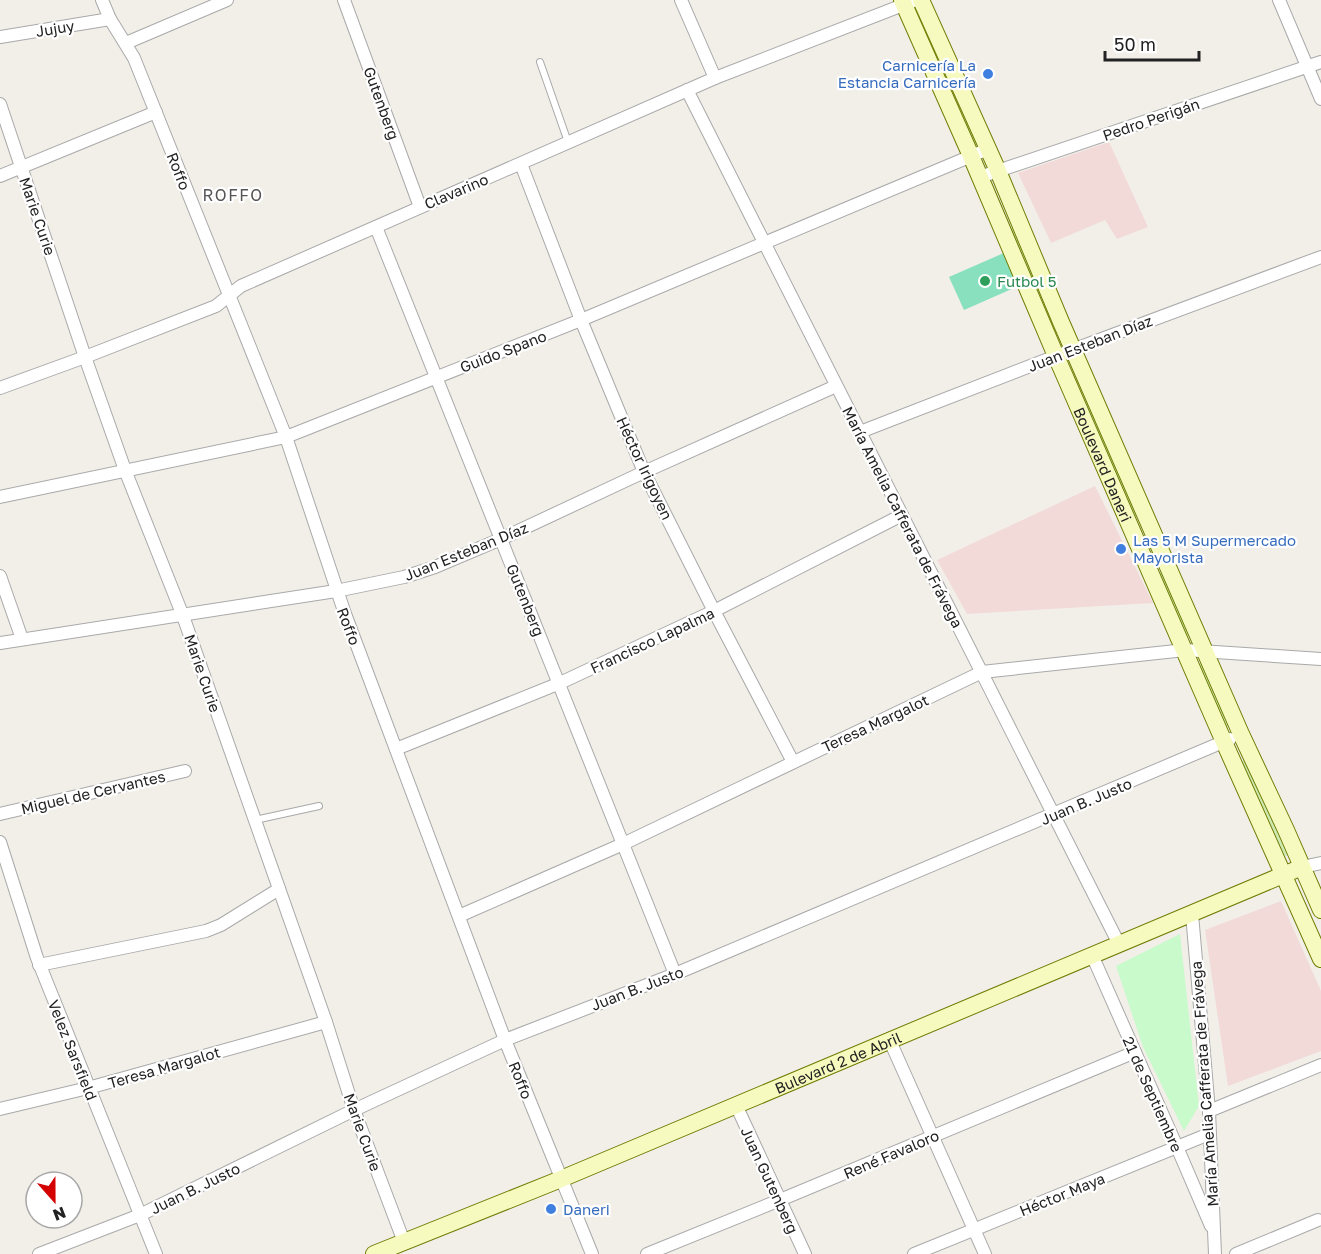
<svg xmlns="http://www.w3.org/2000/svg" width="1321" height="1254" viewBox="0 0 1321 1254" font-family="'Golos Text',sans-serif">
<style>
.commercial{fill:#f2dad9}
.grass{fill:#cdebb0}
.park{fill:#c8facc}
.pitch{fill:#88e0be}
.lines{fill:none;stroke-linecap:round;stroke-linejoin:round}
.service-casing{stroke:#a9a9a9;stroke-width:8}
.minor-casing{stroke:#a9a9a9;stroke-width:14}
.secondary-casing{stroke:#707d05;stroke-width:18}
.service{stroke:#fff;stroke-width:6}
.minor{stroke:#fff;stroke-width:12}
.secondary{stroke:#f7fabf;stroke-width:16}
.shop-dot{fill:#3f7fe0;stroke:#fff;stroke-width:2}
.leisure-dot{fill:#2e9e5b;stroke:#fff;stroke-width:2}
.labels{text-anchor:middle;dominant-baseline:central;stroke-width:4.5;stroke-linejoin:round;paint-order:stroke}
.street-label{font-size:15px;fill:#222;stroke:#fff}
.shop-label{font-size:15px;fill:#366cbe;stroke:#fff;text-anchor:start}
.leisure-label{font-size:15px;fill:#27864d;stroke:#fff;text-anchor:start}
.neighbourhood-label{font-size:16px;letter-spacing:1.5px;fill:#555;stroke:#fff}
</style>
<rect width="100%" height="100%" fill="#f2efe9"/>
<g class="commercial">
<path d="M 1109,142 L 1148,227 L 1117,239 L 1105,220 L 1051,243 L 1018,173 Z"/>
<path d="M 1095,486 L 1153,603 L 967,614 L 937,560 Z"/>
<path d="M 1281,901 L 1321,991 L 1321,1051 L 1228,1086 L 1205,930 Z"/>
</g>
<g class="grass">
<path d="M 919,13 L 976,143 L 973,144 L 916,14 Z"/>
<path d="M 1013,227 L 1058,334 L 1055,335 L 1009,229 Z"/>
<path d="M 1073,368 L 1138,516 L 1135,518 L 1069,369 Z"/>
<path d="M 1162,572 L 1189,635 L 1186,636 L 1158,574 Z"/>
<path d="M 1202,663 L 1230,726 L 1226,727 L 1199,665 Z"/>
<path d="M 1246,760 L 1289,855 L 1285,856 L 1242,761 Z"/>
</g>
<path class="park" d="M 1180,934 L 1199,1106 L 1184,1131 L 1143,1047 L 1116,966 Z"/>
<path class="pitch" d="M 1006,252 L 1021,285 L 964,310 L 949,277 Z"/>
<g class="lines">
<defs>
<g id="service">
<path d="M 540,62 L 568,142"/>
<path d="M 255,820 L 319,806"/>
</g>
<g id="minor">
<path d="M 102,0 L 110,19 L 134,58 L 286,437 L 344,611 L 505,1040 L 592,1254"/>
<path d="M 344,0 L 420,207"/>
<path d="M 681,0 L 715,78"/>
<path d="M 1279,0 L 1321,99"/>
<path d="M 0,37 L 110,19"/>
<path d="M 126,43 L 227,0"/>
<path d="M 687,90 L 1119,944"/>
<path d="M 0,104 L 85,357 L 125,470 L 183,616 L 326,1022 L 354,1110 L 404,1242"/>
<path d="M 521,164 L 581,320 L 644,472 L 714,611 L 793,762"/>
<path d="M 0,176 L 156,112"/>
<path d="M 980,177 L 1321,62"/>
<path d="M 376,227 L 675,974"/>
<path d="M 0,388 L 85,357 L 216,306 L 241,286 L 715,78 L 916,0"/>
<path d="M 860,432 L 1056,356 L 1321,257"/>
<path d="M 0,497 L 286,437 L 581,320 L 988,149"/>
<path d="M 0,576 L 22,639"/>
<path d="M 0,643 L 336,591 L 404,577 L 435,567 L 501,539 L 644,472 L 836,386"/>
<path d="M 396,749 L 560,683 L 714,611 L 902,515"/>
<path d="M 0,814 L 185,771"/>
<path d="M 0,842 L 37,958 L 156,1254"/>
<path d="M 1302,867 L 1321,863"/>
<path d="M 1192,914 L 1209,1111 L 1215,1254"/>
<path d="M 459,916 L 623,844 L 982,672 L 1185,650 L 1321,659"/>
<path d="M 1092,955 L 1177,1147 L 1211,1226"/>
<path d="M 39,965 L 206,931 L 221,925 L 279,889"/>
<path d="M 890,1041 L 985,1254"/>
<path d="M 736,1105 L 805,1254"/>
<path d="M 0,1109 L 88,1088 L 326,1022"/>
<path d="M 1209,1111 L 1321,1065"/>
<path d="M 39,1254 L 140,1215 L 354,1110 L 505,1040 L 675,974 L 1230,739"/>
<path d="M 647,1254 L 780,1200 L 1135,1052"/>
<path d="M 914,1254 L 1209,1134"/>
<path d="M 1236,1254 L 1318,1220"/>
</g>
<g id="secondary">
<path id="s1" d="M 902,0 L 971,156 L 1056,356 L 1224,742 L 1321,959"/>
<path d="M 921,0 L 998,171 L 1061,322 L 1241,734 L 1286,830 L 1321,910"/>
<path id="s2" d="M 374,1254 L 561,1179 L 1302,867"/>
</g>
</defs>
<use href="#service" class="service-casing"/>
<use href="#minor" class="minor-casing"/>
<use href="#secondary" class="secondary-casing"/>
<use href="#service" class="service"/>
<use href="#minor" class="minor"/>
<use href="#secondary" class="secondary"/>
</g>
<g class="shop-dot">
<circle cx="988" cy="74" r="6"/>
<circle cx="1121" cy="549" r="6"/>
<circle cx="551" cy="1209" r="6"/>
</g>
<circle class="leisure-dot" cx="985" cy="281" r="6"/>
<g class="labels">
<g class="street-label">
<text transform="translate(55 28) rotate(-9)">Jujuy</text>
<text transform="translate(382 103) rotate(70)">Gutenberg</text>
<text transform="translate(1151 119) rotate(-19)">Pedro Perigán</text>
<text transform="translate(179 171) rotate(68)">Roffo</text>
<text transform="translate(456 191) rotate(-23)">Clavarino</text>
<text transform="translate(38 216) rotate(71)">Marie Curie</text>
<text transform="translate(1090 343) rotate(-21)">Juan Esteban Díaz</text>
<text transform="translate(503 351) rotate(-21)">Guido Spano</text>
<text stroke="none"><textPath href="#s1" startOffset="506">Boulevard Daneri</textPath></text>
<text transform="translate(645 468) rotate(65)">Héctor Irigoyen</text>
<text transform="translate(903 517) rotate(63)">María Amelia Cafferata de Frávega</text>
<text transform="translate(466 551) rotate(-22)">Juan Esteban Díaz</text>
<text transform="translate(526 600) rotate(68)">Gutenberg</text>
<text transform="translate(349 626) rotate(69)">Roffo</text>
<text transform="translate(652 640) rotate(-25)">Francisco Lapalma</text>
<text transform="translate(203 673) rotate(71)">Marie Curie</text>
<text transform="translate(875 723) rotate(-25)">Teresa Margalot</text>
<text transform="translate(93 792) rotate(-13)">Miguel de Cervantes</text>
<text transform="translate(1086 801) rotate(-23)">Juan B. Justo</text>
<text transform="translate(637 988) rotate(-21)">Juan B. Justo</text>
<text transform="translate(73 1050) rotate(68)">Velez Sarsfield</text>
<text stroke="none"><textPath href="#s2" startOffset="502">Bulevard 2 de Abril</textPath></text>
<text transform="translate(164 1067) rotate(-16)">Teresa Margalot</text>
<text transform="translate(521 1080) rotate(68)">Roffo</text>
<text transform="translate(1204 1084) rotate(-94)">María Amelia Cafferata de Frávega</text>
<text transform="translate(1153 1094) rotate(66)">21 de Septiembre</text>
<text transform="translate(363 1132) rotate(70)">Marie Curie</text>
<text transform="translate(891 1154) rotate(-23)">René Favaloro</text>
<text transform="translate(770 1180) rotate(65)">Juan Gutenberg</text>
<text transform="translate(195 1188) rotate(-26)">Juan B. Justo</text>
<text transform="translate(1062 1194) rotate(-22)">Héctor Maya</text>
</g>
<g class="shop-label">
<text x="976" y="65" text-anchor="end">Carnicería La<tspan x="976" dy="17">Estancia Carnicería</tspan></text>
<text x="1133" y="540">Las 5 M Supermercado<tspan x="1133" dy="17">Mayorista</tspan></text>
<text x="563" y="1209">Daneri</text>
</g>
<g class="leisure-label">
<text x="997" y="281">Futbol 5</text>
</g>
<g class="neighbourhood-label">
<text x="233" y="195">ROFFO</text>
</g>
</g>
<g transform="translate(54 1200) rotate(159)"><circle r="28" fill="#ffffff" stroke="#a7a7a7" stroke-width="1.5"/>
<path d="M0-4.5L10 22L0 15L-10 22Z" fill="#d40000"/>
<text y="-9" font-size="16" font-weight="bold" text-anchor="middle" fill="#222222">N</text>
</g>
<path d="M1105 51v9h94v-9" fill="none" stroke="#222222" stroke-width="3"/>
<text x="1114" y="51" font-size="18" fill="#222222" stroke="#ffffff" stroke-width="4.5" paint-order="stroke">50 m</text>
</svg>
